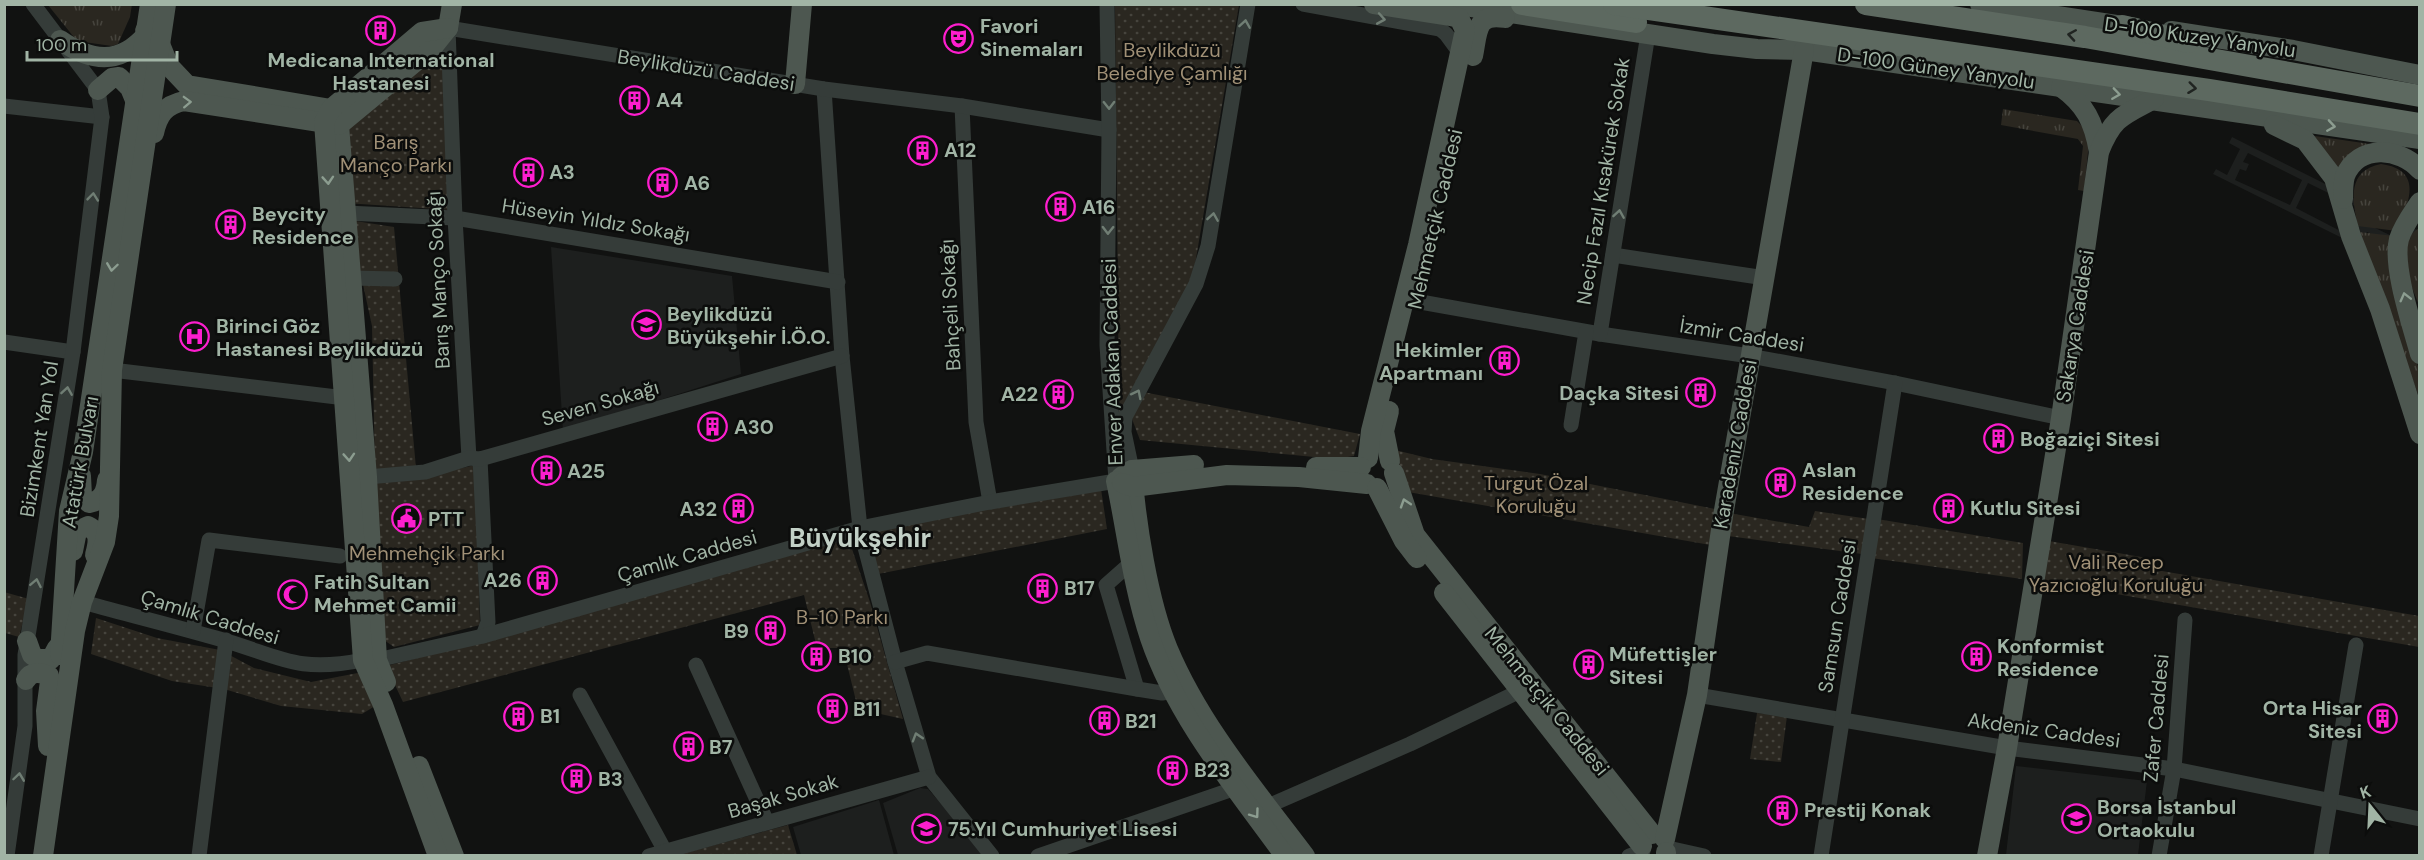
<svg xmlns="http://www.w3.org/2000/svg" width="2424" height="860" viewBox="0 0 2424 860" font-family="'DM Sans',sans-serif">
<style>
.built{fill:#1d1f1e;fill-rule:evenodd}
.grass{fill:url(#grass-tufts)}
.park{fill:url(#park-dots)}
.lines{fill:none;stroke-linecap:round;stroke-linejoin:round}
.minor{stroke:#353c39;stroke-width:15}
.major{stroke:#4d5750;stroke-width:20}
.highway{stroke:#5d6960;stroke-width:22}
.oneway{stroke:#707e74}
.oneway2{stroke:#202421}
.oneway3{stroke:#8c9d90}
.labels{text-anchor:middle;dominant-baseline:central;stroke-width:5;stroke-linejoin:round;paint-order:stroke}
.poi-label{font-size:20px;font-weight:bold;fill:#a1b4a5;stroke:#0c0d0c;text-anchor:start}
.street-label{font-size:20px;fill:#a1b4a5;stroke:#0c0d0c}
.park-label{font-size:20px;fill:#a09076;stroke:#0c0d0c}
.district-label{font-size:26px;font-weight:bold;fill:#c2d0c6;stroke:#0c0d0c}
</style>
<defs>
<pattern id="grass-tufts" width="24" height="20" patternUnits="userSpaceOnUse" patternTransform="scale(1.5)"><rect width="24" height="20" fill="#2a2720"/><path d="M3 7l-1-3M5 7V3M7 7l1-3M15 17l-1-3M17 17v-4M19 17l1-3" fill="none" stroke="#46443d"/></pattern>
<pattern id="park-dots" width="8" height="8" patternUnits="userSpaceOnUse" patternTransform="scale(1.5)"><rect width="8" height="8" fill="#2a2720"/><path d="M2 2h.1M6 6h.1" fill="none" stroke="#46443d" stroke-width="1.8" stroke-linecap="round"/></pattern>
</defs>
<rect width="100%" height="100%" fill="#111211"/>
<g class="built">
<path d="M 2232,137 L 2419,231 L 2419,237 L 2375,216 L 2371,226 L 2394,237 L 2389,243 L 2367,232 L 2363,241 L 2419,276 L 2213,174 L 2216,169 L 2227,175 L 2240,149 L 2229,143 ZM 2248,153 L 2302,180 L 2290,205 L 2235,180 L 2240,169 L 2246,171 L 2249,164 L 2243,162 ZM 2308,183 L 2367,212 L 2363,222 L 2356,218 L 2352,225 L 2360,229 L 2354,238 L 2296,208 Z"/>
<path d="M 551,247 L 732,276 L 741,374 L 563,431 Z"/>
<path d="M 2016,766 L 2147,781 L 2138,855 L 2006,855 Z"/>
<path d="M 920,788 L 928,789 L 986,855 L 898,855 L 883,803 Z"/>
<path d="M 879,800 L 894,855 L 801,855 L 793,827 Z"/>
</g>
<g class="grass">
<path d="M 132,4 L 130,17 L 118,44 L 112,46 L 77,41 L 48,5 Z"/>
<path d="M 2003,109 L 2077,121 L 2086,130 L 2089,142 L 2084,191 L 2078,190 L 2083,146 L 2078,139 L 2001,125 Z"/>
<path d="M 2308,135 L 2370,144 L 2339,170 Z"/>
<path d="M 2381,164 C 2424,170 2409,203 2397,231 L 2358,226 C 2352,199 2347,171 2381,164 Z"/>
<path d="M 2419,228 L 2419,305 C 2410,282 2392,245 2419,228 Z"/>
<path d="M 2359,232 L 2394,236 L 2394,274 L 2419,370 L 2419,397 Z"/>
</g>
<g class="park">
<path d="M 1115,5 L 1239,5 L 1191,288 L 1119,413 Z"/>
<path d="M 437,51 L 444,54 L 451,210 L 345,203 L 343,126 Z"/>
<path d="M 349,220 L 394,227 L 416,468 L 375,471 L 372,326 Z"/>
<path d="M 1143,392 L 1360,434 L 1354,456 L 1335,459 L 1140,440 L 1132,419 Z"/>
<path d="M 1395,450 L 1432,459 L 1540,474 L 1720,510 L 1716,546 L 1408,492 Z"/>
<path d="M 475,465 L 480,625 L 394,647 L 381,638 L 371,482 L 415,479 Z"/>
<path d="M 1101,489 L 1107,529 L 878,574 L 868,529 Z"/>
<path d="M 1815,511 L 1869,519 L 1862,554 L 1728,536 L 1729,513 L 1809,527 Z"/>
<path d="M 1877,519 L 2023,543 L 2022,579 L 1871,558 Z"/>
<path d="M 838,541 L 851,546 L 870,602 L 903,719 L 858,709 L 844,652 L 839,648 L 817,648 L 804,595 L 403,702 L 386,666 L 523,631 Z"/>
<path d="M 2049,541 L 2147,558 L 2145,568 L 2419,616 L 2419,647 L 2042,581 Z"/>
<path d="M 4,592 L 29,599 L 19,637 L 5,633 Z"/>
<path d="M 96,618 L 157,638 L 220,650 L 254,668 L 311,682 L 363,672 L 375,706 L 362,714 L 281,706 L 224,689 L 172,681 L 91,654 Z"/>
<path d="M 1757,713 L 1787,716 L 1781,762 L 1750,759 Z"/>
<path d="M 788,825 L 797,855 L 674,856 Z"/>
</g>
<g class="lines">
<g class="minor">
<path d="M 1303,4 L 1440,29 L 1446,34 L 1460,53"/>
<path d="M 824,89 L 842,356 L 860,528 L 895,662 L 929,777 L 992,856"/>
<path d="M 4,106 L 102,117"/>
<path d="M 962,106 L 976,422 L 990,502"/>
<path d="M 346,213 L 455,218 L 838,282"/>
<path d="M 1613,255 L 1765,278"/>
<path d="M 352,278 L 395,279"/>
<path d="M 1415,301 L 1600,334 L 1750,356 L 1895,383 L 2061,418"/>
<path d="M 1600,334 L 1648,34"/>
<path d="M 4,342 L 73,352"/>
<path d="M 112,370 L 345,398"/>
<path d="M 1571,425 L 1586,332"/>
<path d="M 469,458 L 455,218 L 448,28 L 824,89 L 962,106 L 1109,130"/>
<path d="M 480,459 L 488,622 L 483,636"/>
<path d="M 1132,470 L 1124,432 L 1125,417 L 1196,284 L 1208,246 L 1248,4"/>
<path d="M 367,477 L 425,472 L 469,458 L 480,459 L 842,356"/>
<path d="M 1132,562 L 1106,585 L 1137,689"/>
<path d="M 82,602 C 126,614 171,625 216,638 C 278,655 294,674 363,660"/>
<path d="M 193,631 L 209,540 L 340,556"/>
<path d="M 377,660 L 483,636 L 860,528 L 990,502 L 1116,481 L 1107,345 L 1109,130 L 1107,4"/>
<path d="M 895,662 L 927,653 L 1137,689 L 1162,693 L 1174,691"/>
<path d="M 696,665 L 767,822"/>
<path d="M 580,695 L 665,851"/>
<path d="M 1697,695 L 2007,748 L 2174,769 L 2420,819"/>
<path d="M 1268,806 L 1410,744 L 1520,691"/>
<path d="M 1668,848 L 1704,856"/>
<path d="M 7,856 L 25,726 L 25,655 L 73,352 L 102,117 L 98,90 L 33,4"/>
<path d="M 199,856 L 226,640"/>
<path d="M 649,856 L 929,777"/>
<path d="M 1038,856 L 1236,788"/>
<path d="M 1629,856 L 1643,851"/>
<path d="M 1821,856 L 1895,383"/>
<path d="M 2159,856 L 2174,769 L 2185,620"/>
<path d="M 2321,856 L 2356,645"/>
</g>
<g class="major">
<path d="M 1452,4 L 1713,44 L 1757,49 L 1804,50 L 2420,139"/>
<path d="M 1980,4 L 2136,28"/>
<path d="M 448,28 L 452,4"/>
<path d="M 2171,31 L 2293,50 L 2420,75"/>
<path d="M 60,40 C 91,62 120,65 146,35 L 145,31"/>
<path d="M 160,44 L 169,66 L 187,85 L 331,109"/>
<path d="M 1473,56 C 1478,32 1475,13 1505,18"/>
<path d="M 795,84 L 802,4"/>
<path d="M 2061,87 C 2085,104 2094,122 2099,152"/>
<path d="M 98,90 L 112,78 L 119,77 L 130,88 L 137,105"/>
<path d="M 331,109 L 339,125 L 367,477 L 377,660 L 386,682"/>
<path d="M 2274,125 L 2305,140 L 2334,178 L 2351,236 L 2380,309 L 2420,434"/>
<path d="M 154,133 C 158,115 165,105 184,101 L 339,125 L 432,48 L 448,28"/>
<path d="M 2343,199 C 2343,191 2343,183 2345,176 C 2358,144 2400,147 2420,170"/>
<path d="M 2420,202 C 2412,214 2403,226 2399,239 C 2392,266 2412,325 2420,354"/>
<path d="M 1389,411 L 1384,431 L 1390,461"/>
<path d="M 1368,458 L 1371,431 L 1418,245 L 1465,30 L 1459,18 L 1451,16 L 1374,4"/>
<path d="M 1316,467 L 1361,467"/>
<path d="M 1132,470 C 1136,523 1148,601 1168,649 C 1200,725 1256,791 1305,856"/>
<path d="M 1394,473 L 1415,535 L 1652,834"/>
<path d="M 81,476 L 82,496 L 89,503 C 102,501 106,492 107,480"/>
<path d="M 1121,477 L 1132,470 L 1194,465"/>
<path d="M 1116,481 C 1127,533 1133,587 1150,638 C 1177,718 1236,788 1285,856"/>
<path d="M 1122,483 L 1133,487 L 1227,475 L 1299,477 L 1367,484"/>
<path d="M 1377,488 L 1404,541 L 1417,558"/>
<path d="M 73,551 L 77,531 L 88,526 C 101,532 98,544 95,555"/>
<path d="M 1444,593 L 1642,846"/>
<path d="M 27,641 L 32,655 L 38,659 L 51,659 L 57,648"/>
<path d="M 60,655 L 69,511 L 83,452 L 150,4"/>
<path d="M 26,680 C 31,671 40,672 49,676 L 50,681 L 46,711 L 48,746"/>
<path d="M 419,766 L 454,856"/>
<path d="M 1665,839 L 1697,695 L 1723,516 L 1804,50"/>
<path d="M 43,856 L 75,631 L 82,602 L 105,542 L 109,516 L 112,370 L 166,4"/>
<path d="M 438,856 L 383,705 L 363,660 L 324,122 L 331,109 L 422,32 L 448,28"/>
<path d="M 1666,856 L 1666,852"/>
<path d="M 1987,856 L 2007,748 L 2061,418 L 2099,152 C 2113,117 2122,116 2154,99"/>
</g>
<g class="highway">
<path d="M 1522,4 L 1636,22"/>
<path d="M 1614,4 L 2209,90 L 2420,124"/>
<path d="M 1866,4 L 2085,37 L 2420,96"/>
<path d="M 2122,26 L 2188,42"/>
</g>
</g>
<defs><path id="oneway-chevron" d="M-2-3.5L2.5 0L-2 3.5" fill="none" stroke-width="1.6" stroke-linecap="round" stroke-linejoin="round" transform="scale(1.5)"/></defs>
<g class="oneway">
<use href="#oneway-chevron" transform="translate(1381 19) rotate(10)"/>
<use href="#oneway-chevron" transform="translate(1245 24) rotate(-81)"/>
<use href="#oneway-chevron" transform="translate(1109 105) rotate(89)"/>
<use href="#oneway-chevron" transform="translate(93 197) rotate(-84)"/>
<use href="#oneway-chevron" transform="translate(1619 214) rotate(-81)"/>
<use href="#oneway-chevron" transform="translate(1213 217) rotate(-81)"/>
<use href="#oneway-chevron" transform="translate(1108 230) rotate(91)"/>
<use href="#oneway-chevron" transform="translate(67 391) rotate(-81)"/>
<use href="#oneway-chevron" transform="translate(1137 394) rotate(-63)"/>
<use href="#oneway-chevron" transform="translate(36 583) rotate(-79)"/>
<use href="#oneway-chevron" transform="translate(917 737) rotate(-107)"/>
<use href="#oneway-chevron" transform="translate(19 777) rotate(-82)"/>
</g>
<g class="oneway2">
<use href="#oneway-chevron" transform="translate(2072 35) rotate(-171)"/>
<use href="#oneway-chevron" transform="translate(2192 88) rotate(7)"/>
</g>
<g class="oneway3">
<use href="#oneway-chevron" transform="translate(2116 94) rotate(8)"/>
<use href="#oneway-chevron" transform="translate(187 102) rotate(-2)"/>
<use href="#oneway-chevron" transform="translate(2331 126) rotate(9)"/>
<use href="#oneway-chevron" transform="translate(328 180) rotate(86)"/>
<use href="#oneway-chevron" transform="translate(112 267) rotate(98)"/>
<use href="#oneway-chevron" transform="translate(2405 297) rotate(-104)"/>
<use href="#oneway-chevron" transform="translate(349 457) rotate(86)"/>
<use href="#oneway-chevron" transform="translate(1405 503) rotate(-108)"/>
<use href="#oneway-chevron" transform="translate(1255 814) rotate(54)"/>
</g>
<defs>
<symbol id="building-ring" viewBox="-11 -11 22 22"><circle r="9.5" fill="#0c0d0c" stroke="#fd1ece" stroke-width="1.5"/><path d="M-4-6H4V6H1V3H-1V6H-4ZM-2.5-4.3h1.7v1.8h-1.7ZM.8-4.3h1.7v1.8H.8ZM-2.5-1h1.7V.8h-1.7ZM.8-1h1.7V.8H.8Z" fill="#fd1ece"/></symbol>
<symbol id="theatre-ring" viewBox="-11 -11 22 22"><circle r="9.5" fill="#0c0d0c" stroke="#fd1ece" stroke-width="1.5"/><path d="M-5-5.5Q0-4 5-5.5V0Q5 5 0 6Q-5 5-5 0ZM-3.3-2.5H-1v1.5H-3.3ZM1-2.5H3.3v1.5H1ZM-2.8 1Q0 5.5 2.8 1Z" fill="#fd1ece"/></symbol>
<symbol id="school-ring" viewBox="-11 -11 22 22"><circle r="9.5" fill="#0c0d0c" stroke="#fd1ece" stroke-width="1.5"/><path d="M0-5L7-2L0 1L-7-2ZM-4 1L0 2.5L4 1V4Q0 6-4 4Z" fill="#fd1ece"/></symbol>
<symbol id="hospital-ring" viewBox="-11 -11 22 22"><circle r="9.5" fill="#0c0d0c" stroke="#fd1ece" stroke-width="1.5"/><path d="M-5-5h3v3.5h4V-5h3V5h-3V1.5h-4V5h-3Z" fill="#fd1ece"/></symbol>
<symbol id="civic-ring" viewBox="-11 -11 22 22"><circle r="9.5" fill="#0c0d0c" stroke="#fd1ece" stroke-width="1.5"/><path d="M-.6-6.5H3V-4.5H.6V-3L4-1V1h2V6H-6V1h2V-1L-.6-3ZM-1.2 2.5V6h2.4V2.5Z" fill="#fd1ece"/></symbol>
<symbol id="mosque-ring" viewBox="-11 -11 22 22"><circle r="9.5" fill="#0c0d0c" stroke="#fd1ece" stroke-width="1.5"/><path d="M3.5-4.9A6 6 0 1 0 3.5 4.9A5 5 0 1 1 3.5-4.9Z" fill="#fd1ece"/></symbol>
</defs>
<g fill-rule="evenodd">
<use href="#building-ring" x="364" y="14" width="33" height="33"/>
<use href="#theatre-ring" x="942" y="22" width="33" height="33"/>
<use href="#building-ring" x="618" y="84" width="33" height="33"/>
<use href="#building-ring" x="906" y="134" width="33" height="33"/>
<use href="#building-ring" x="512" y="156" width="33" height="33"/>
<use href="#building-ring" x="646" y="166" width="33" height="33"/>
<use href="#building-ring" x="1044" y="190" width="33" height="33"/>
<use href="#building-ring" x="214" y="208" width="33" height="33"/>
<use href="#school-ring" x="630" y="308" width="33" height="33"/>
<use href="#hospital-ring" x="178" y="320" width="33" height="33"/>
<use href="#building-ring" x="1488" y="344" width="33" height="33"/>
<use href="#building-ring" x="1684" y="376" width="33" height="33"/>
<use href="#building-ring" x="1042" y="378" width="33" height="33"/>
<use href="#building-ring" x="696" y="410" width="33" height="33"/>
<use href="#building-ring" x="1982" y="422" width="33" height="33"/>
<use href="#building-ring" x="530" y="454" width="33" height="33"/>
<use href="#building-ring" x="1764" y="466" width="33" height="33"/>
<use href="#building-ring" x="1932" y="492" width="33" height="33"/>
<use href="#building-ring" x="722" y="492" width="33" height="33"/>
<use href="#civic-ring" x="390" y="502" width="33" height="33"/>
<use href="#building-ring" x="526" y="564" width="33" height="33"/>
<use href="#building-ring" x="1026" y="572" width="33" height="33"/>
<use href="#mosque-ring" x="276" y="578" width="33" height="33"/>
<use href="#building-ring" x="754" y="614" width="33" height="33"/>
<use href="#building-ring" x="800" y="640" width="33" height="33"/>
<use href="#building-ring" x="1960" y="640" width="33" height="33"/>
<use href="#building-ring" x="1572" y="648" width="33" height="33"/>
<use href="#building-ring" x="816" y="692" width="33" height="33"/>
<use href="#building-ring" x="502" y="700" width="33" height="33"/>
<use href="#building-ring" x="2366" y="702" width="33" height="33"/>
<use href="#building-ring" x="1088" y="704" width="33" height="33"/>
<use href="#building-ring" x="672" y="730" width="33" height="33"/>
<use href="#building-ring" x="1156" y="754" width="33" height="33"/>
<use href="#building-ring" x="560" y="762" width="33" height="33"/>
<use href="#building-ring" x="1766" y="794" width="33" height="33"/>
<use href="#school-ring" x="2060" y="802" width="33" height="33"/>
<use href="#school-ring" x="910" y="812" width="33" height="33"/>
</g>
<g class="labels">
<g class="poi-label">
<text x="980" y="26">Favori<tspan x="980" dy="23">Sinemaları</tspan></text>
<text x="381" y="60" text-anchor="middle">Medicana International<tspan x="381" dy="23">Hastanesi</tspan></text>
<text x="656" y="100">A4</text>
<text x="944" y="150">A12</text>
<text x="549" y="172">A3</text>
<text x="684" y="183">A6</text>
<text x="1082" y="207">A16</text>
<text x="252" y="214">Beycity<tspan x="252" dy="23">Residence</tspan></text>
<text x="667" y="314">Beylikdüzü<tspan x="667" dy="23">Büyükşehir İ.Ö.O.</tspan></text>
<text x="216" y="326">Birinci Göz<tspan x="216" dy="23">Hastanesi Beylikdüzü</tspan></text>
<text x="1483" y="350" text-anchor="end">Hekimler<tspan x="1483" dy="23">Apartmanı</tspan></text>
<text x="1679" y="393" text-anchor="end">Daçka Sitesi</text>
<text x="1038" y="394" text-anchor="end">A22</text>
<text x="734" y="427">A30</text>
<text x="2020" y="439">Boğaziçi Sitesi</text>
<text x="1802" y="470">Aslan<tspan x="1802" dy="23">Residence</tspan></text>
<text x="567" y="471">A25</text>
<text x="1970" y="508">Kutlu Sitesi</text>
<text x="717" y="509" text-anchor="end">A32</text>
<text x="428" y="519">PTT</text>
<text x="522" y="580" text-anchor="end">A26</text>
<text x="314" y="582">Fatih Sultan<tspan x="314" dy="23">Mehmet Camii</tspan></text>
<text x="1064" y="588">B17</text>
<text x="749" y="631" text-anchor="end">B9</text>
<text x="1997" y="646">Konformist<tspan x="1997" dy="23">Residence</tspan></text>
<text x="1609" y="654">Müfettişler<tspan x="1609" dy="23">Sitesi</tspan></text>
<text x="838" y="656">B10</text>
<text x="2362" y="708" text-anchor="end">Orta Hisar<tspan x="2362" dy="23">Sitesi</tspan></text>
<text x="853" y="709">B11</text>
<text x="540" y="716">B1</text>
<text x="1125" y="721">B21</text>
<text x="709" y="747">B7</text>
<text x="1194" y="770">B23</text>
<text x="598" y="779">B3</text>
<text x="2097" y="807">Borsa İstanbul<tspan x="2097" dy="23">Ortaokulu</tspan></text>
<text x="1804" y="810">Prestij Konak</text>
<text x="948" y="829">75.Yıl Cumhuriyet Lisesi</text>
</g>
<g class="street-label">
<text transform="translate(2200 37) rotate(8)">D-100 Kuzey Yanyolu</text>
<text transform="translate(1936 68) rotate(8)">D-100 Güney Yanyolu</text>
<text transform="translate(706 70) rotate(9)">Beylikdüzü Caddesi</text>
<text transform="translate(1603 181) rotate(-81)">Necip Fazıl Kısakürek Sokak</text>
<text transform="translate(1435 219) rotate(-77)">Mehmetçik Caddesi</text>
<text transform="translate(596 220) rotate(9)">Hüseyin Yıldız Sokağı</text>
<text transform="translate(438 280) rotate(-93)">Barış Manço Sokağı</text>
<text transform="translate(950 305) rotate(-93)">Bahçeli Sokağı</text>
<text transform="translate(2075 326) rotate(-81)">Sakarya Caddesi</text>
<text transform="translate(1742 335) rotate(9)">İzmir Caddesi</text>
<text transform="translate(1112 362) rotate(-92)">Enver Adakan Caddesi</text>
<text transform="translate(600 403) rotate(-16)">Seven Sokağı</text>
<text transform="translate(39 439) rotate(-81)">Bizimkent Yan Yol</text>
<text transform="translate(1735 444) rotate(-80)">Karadeniz Caddesi</text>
<text transform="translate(80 462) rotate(-80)">Atatürk Bulvarı</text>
<text transform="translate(687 556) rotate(-16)">Çamlık Caddesi</text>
<text transform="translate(1837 616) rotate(-81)">Samsun Caddesi</text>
<text transform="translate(210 617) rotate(17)">Çamlık Caddesi</text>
<text transform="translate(1547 701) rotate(51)">Mehmetçik Caddesi</text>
<text transform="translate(2156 718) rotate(-85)">Zafer Caddesi</text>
<text transform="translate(2044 730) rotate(8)">Akdeniz Caddesi</text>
<text transform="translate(783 796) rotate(-16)">Başak Sokak</text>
</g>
<g class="park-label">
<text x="1172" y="50">Beylikdüzü<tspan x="1172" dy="23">Belediye Çamlığı</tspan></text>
<text x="396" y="142">Barış<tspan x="396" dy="23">Manço Parkı</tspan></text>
<text x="1536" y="483">Turgut Özal<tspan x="1536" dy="23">Koruluğu</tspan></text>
<text x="427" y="553">Mehmehçik Parkı</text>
<text x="2116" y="562">Vali Recep<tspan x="2116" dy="23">Yazıcıoğlu Koruluğu</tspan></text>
<text x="842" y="617">B-10 Parkı</text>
</g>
<g class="district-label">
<text x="860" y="538">Büyükşehir</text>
</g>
</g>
<rect width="2424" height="860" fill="none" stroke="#a1b4a5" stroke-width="12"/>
<g transform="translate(2370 806) rotate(342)" stroke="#0c0d0c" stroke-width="4.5" paint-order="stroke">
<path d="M0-4.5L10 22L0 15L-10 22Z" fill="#a1b4a5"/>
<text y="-9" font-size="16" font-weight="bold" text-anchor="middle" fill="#a1b4a5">K</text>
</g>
<path d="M27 51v9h150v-9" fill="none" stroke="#a1b4a5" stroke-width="3"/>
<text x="36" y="51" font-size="18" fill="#a1b4a5" stroke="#0c0d0c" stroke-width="4.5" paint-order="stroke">100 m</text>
</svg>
